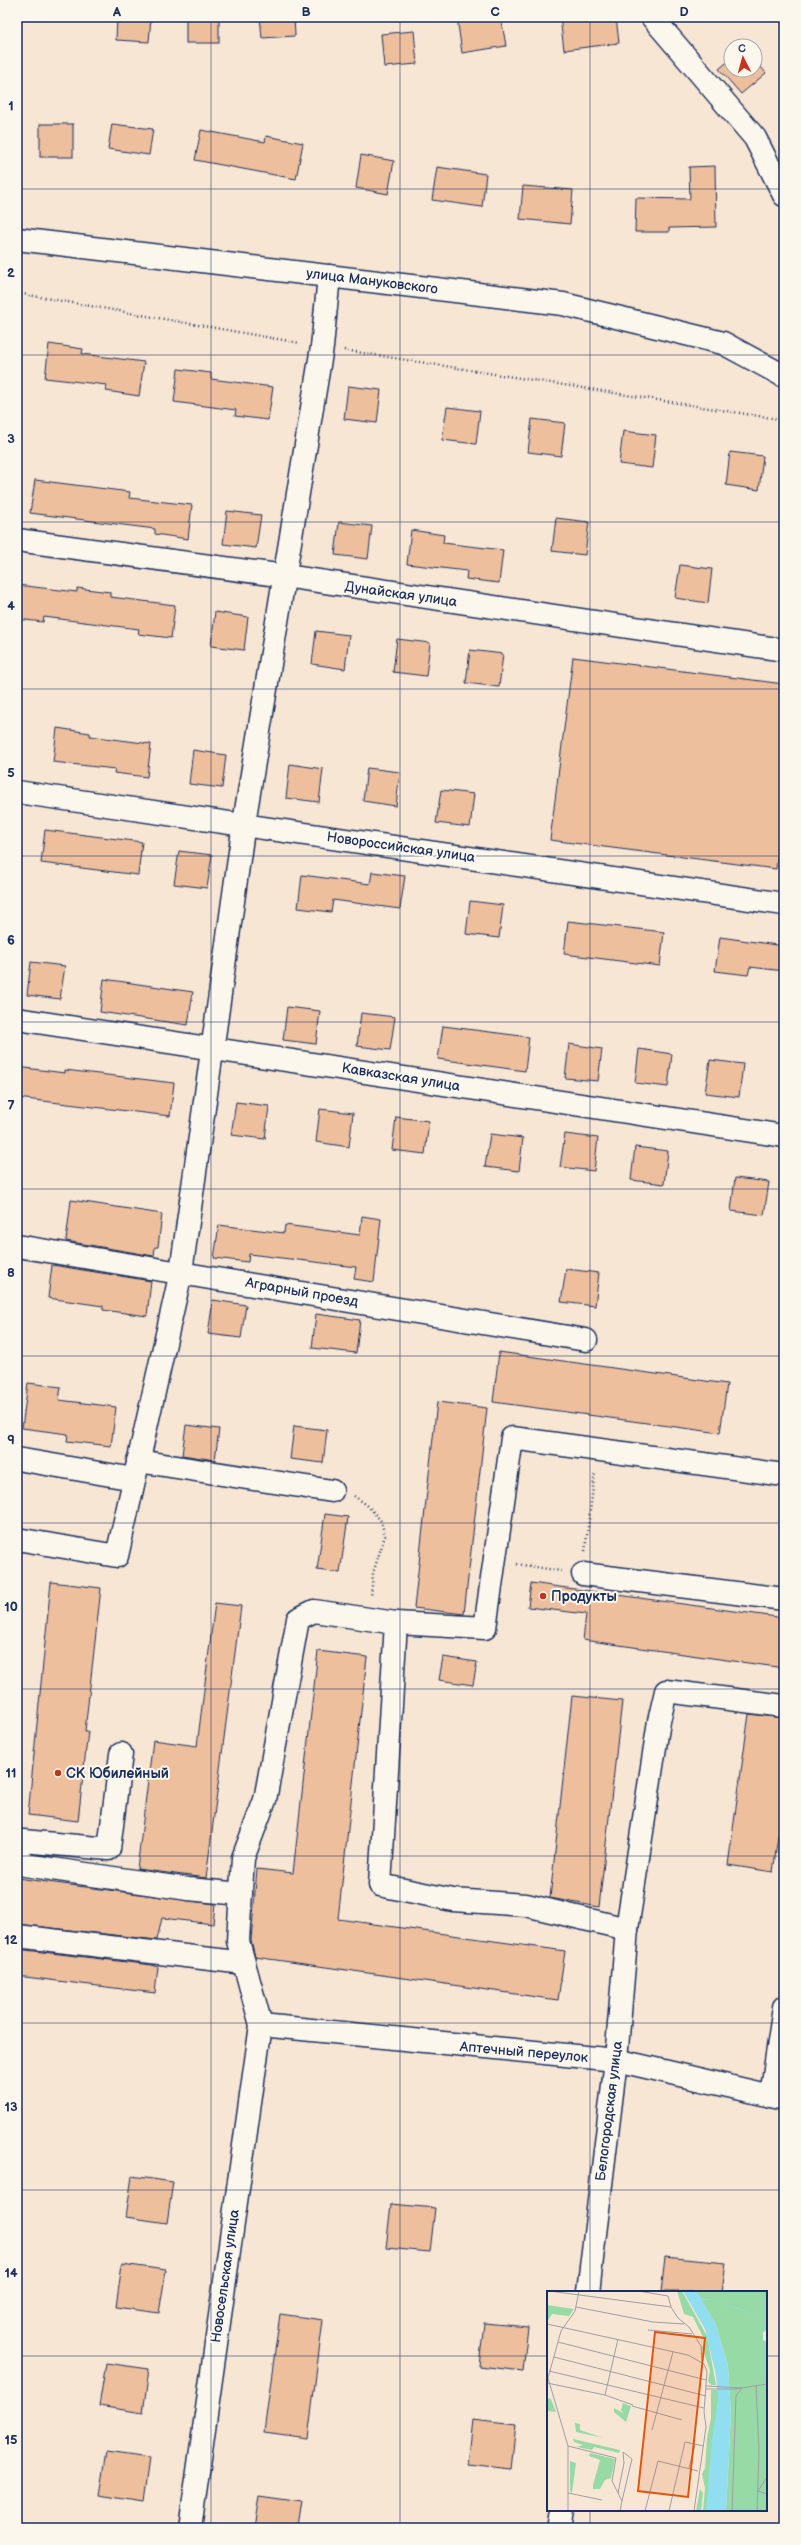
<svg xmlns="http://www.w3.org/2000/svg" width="801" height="2545" viewBox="0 0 801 2545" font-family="'Balsamiq Sans',sans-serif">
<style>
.building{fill:#eebf9d;stroke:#1b2f5e}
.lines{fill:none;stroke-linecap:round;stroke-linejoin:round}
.minor-casing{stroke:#1b2f5e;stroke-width:25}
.path{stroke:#1b2f5e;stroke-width:2.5;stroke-dasharray:1 3;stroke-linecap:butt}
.minor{stroke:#fbf7ec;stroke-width:22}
.grid{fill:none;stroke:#1b2f5e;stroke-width:1;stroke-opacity:0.55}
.poi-dot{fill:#c8321e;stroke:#fbf7ec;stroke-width:1.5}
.labels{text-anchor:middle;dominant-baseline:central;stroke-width:4;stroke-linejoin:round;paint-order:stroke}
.street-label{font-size:14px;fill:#1b2f5e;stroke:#fbf7ec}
.poi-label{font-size:14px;font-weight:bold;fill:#1b2f5e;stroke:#fbf7ec;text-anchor:start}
.inset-road{fill:none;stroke:#9f9da5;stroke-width:1}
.view{fill:#de5710;fill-opacity:0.15;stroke:#de5710;stroke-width:2}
.inset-edge{fill:none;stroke:#1b2f5e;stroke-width:2}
.neatline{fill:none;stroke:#1b2f5e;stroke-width:1.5}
.grid-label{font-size:13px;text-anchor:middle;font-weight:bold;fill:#1b2f5e}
</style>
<rect width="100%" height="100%" fill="#f7e6d4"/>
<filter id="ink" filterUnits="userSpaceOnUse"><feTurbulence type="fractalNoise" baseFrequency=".025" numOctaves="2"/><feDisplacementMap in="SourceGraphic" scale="8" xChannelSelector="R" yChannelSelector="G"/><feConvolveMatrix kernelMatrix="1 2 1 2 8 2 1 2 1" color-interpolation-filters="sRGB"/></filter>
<g filter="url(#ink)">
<g class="building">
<path d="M 117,17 L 151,17 L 149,42 L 116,40 Z"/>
<rect x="186" y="17" width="33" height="26"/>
<path d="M 260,17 L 294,17 L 295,36 L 262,38 Z"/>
<path d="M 457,17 L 501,17 L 506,46 L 462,53 Z"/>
<path d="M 560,17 L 616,17 L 619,43 L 564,50 Z"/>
<path d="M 414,31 L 417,64 L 384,67 L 381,34 Z"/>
<path d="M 731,59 L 731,70 L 755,70 L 755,60 L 766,73 L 741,94 L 719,69 Z"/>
<rect x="40" y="124" width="33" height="33"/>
<path d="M 112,124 L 153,129 L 149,155 L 108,149 Z"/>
<path d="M 201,130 L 265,142 L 266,136 L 303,143 L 296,179 L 195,160 Z"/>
<path d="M 361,155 L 394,161 L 388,194 L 356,188 Z"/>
<path d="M 715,166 L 716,227 L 669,228 L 669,232 L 635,232 L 636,198 L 690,199 L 689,167 Z"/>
<path d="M 437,167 L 486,174 L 482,207 L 432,200 Z"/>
<path d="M 523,186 L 573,190 L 570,224 L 520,219 Z"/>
<path d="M 49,344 L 83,349 L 82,354 L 144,362 L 139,396 L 106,391 L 107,385 L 45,378 Z"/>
<path d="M 178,369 L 211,373 L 211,379 L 273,387 L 268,420 L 235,416 L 236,410 L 174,402 Z"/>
<path d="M 348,386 L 381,390 L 377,423 L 344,419 Z"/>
<path d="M 447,407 L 480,411 L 476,444 L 442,440 Z"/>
<path d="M 532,419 L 565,423 L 561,456 L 528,452 Z"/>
<path d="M 623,431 L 656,435 L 652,468 L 619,464 Z"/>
<path d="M 730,452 L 763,456 L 759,490 L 726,485 Z"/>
<path d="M 35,480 L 130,492 L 129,498 L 192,505 L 188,539 L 155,534 L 155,529 L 30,513 Z"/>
<path d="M 227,511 L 261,515 L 256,548 L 223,544 Z"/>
<path d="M 556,518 L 589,522 L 585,555 L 552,551 Z"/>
<path d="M 339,522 L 372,526 L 368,559 L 335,555 Z"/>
<path d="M 411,530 L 444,535 L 443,543 L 503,550 L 499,583 L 466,579 L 467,571 L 407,564 Z"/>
<path d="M 680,565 L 712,569 L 708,603 L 675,598 Z"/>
<path d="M 17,585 L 77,592 L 77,588 L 110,592 L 110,597 L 175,605 L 171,638 L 138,634 L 139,629 L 44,617 L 43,622 L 17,619 Z"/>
<path d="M 215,612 L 248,617 L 244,650 L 211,646 Z"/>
<path d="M 316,631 L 349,635 L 345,669 L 312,664 Z"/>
<path d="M 397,639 L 430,643 L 426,676 L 393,672 Z"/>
<path d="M 470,650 L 503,654 L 499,687 L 466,683 Z"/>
<path d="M 573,657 L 784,684 L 784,804 L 776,869 L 550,840 Z"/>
<path d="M 57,728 L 90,733 L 90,736 L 151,744 L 147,777 L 114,773 L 115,769 L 53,762 Z"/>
<path d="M 193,750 L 226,755 L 222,788 L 189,784 Z"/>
<path d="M 290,764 L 323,769 L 319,802 L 286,798 Z"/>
<path d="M 367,768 L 400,772 L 396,806 L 363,801 Z"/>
<path d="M 441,790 L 474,794 L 470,827 L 436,823 Z"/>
<path d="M 45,830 L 142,842 L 138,875 L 41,863 Z"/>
<path d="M 179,851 L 212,855 L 207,888 L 174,884 Z"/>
<path d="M 372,872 L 405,876 L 400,909 L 333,900 L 331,912 L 298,908 L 302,875 L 370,884 Z"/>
<path d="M 470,901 L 503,905 L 499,938 L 466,934 Z"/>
<path d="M 568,921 L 664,932 L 660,966 L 564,954 Z"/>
<path d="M 720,937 L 784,946 L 784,971 L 750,967 L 748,975 L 715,971 Z"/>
<path d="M 31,962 L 65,966 L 60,999 L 27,995 Z"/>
<path d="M 104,979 L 193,992 L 188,1025 L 100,1012 Z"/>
<path d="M 287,1007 L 320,1011 L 316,1044 L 283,1040 Z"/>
<path d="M 361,1013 L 395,1017 L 390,1050 L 357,1046 Z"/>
<path d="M 443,1026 L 529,1037 L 525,1071 L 438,1059 Z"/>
<path d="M 569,1044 L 602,1049 L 598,1081 L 565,1078 Z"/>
<path d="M 639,1049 L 672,1054 L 668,1087 L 635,1083 Z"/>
<path d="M 710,1060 L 743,1064 L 739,1097 L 705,1093 Z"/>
<path d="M 17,1067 L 65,1073 L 65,1070 L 174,1083 L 170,1116 L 17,1098 Z"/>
<path d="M 236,1102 L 269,1106 L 265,1139 L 231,1135 Z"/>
<path d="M 320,1109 L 353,1113 L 349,1147 L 316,1142 Z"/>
<path d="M 396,1117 L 429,1121 L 425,1154 L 392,1150 Z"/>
<path d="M 490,1134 L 523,1138 L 519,1171 L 485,1167 Z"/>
<path d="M 565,1134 L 598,1138 L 594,1171 L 560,1167 Z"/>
<path d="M 635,1147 L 668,1151 L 664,1184 L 631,1180 Z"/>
<path d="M 735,1178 L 769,1182 L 764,1215 L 731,1211 Z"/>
<path d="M 71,1200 L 162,1214 L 158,1247 L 155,1247 L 154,1256 L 66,1241 Z"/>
<path d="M 362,1216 L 381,1219 L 374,1282 L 354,1279 L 356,1267 L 249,1254 L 248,1262 L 214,1258 L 219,1225 L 284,1233 L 285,1225 L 360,1235 Z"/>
<path d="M 52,1265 L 151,1281 L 147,1316 L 103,1310 L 103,1306 L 48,1298 Z"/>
<path d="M 566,1269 L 599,1273 L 595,1306 L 561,1302 Z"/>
<path d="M 213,1300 L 246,1305 L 241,1338 L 208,1334 Z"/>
<path d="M 316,1314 L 360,1320 L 356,1353 L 312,1348 Z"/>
<path d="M 499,1352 L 727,1384 L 720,1433 L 493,1402 Z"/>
<path d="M 28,1383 L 61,1387 L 59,1400 L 116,1407 L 111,1446 L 67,1441 L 68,1434 L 22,1428 Z"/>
<path d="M 437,1402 L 487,1408 L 464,1614 L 414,1608 Z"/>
<path d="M 186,1425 L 219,1429 L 215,1460 L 182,1455 Z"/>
<path d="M 294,1426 L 327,1430 L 323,1463 L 290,1459 Z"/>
<path d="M 325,1514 L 348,1517 L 340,1573 L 317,1570 Z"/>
<path d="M 51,1582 L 101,1588 L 85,1731 L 88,1731 L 78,1821 L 28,1815 Z"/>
<path d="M 531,1583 L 784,1618 L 784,1668 L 583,1640 L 586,1614 L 528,1607 Z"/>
<path d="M 215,1603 L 241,1606 L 206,1878 L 137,1869 L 153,1740 L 197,1746 Z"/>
<path d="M 318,1651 L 367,1657 L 338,1919 L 565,1951 L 558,2000 L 255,1957 L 251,1940 L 257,1869 L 293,1873 Z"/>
<path d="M 443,1657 L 477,1662 L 473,1685 L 439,1680 Z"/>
<path d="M 572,1696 L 622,1701 L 599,1907 L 550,1898 Z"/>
<path d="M 749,1714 L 784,1718 L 784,1794 L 773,1872 L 728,1865 Z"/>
<path d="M 17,1878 L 215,1904 L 213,1924 L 162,1918 L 157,1940 L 17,1924 Z"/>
<path d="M 17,1949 L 152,1965 L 158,1967 L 155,1993 L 17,1976 Z"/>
<path d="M 132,2176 L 173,2182 L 167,2223 L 126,2217 Z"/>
<path d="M 391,2204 L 435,2208 L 430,2252 L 386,2248 Z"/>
<path d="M 665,2257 L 726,2263 L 722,2292 L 661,2292 Z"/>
<path d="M 122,2264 L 166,2270 L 159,2313 L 116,2307 Z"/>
<path d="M 280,2314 L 323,2320 L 308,2438 L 264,2432 Z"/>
<path d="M 484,2323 L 528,2327 L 523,2371 L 479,2366 Z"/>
<path d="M 106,2363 L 149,2369 L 143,2413 L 99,2406 Z"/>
<path d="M 472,2420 L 516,2425 L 511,2469 L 467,2464 Z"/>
<path d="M 106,2452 L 149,2458 L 143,2502 L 99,2495 Z"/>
<path d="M 259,2496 L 302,2502 L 298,2528 L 254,2528 Z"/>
</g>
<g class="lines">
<defs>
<g id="minor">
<path d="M 652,17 L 755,138 L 784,195"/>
<path d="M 17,239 L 563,304 L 723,343 L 784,376"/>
<path d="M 17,540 L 285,576 L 784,650"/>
<path d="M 17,792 L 784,904"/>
<path d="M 17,1019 L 784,1136"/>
<path d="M 17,1246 L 586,1340"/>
<path d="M 17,1459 L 134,1479"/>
<path d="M 138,1461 L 332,1491"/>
<path d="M 17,1539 L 117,1556 L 181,1272 L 244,823 L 322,347 L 329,276"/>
<path d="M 583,1574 L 784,1599"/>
<path d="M 17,1843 L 23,1841 L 109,1849 L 121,1754"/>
<path d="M 17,1857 L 25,1865 L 188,1889 L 241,1894"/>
<path d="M 627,1929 L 526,1905 L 453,1900 L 380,1885 L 396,1623 L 485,1628 L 512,1438 L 784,1475"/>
<path d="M 17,1936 L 244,1963"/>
<path d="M 261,2025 L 616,2060 L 784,2099"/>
<path d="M 771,2096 L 784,2007"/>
<path d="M 588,2292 L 616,2060 L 627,1929 L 659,1721 L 666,1691 L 784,1706"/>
<path d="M 190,2528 L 261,2025 L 238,1941 L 243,1858 L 265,1800 L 298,1619 L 314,1611 L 396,1623"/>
<path d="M 559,2528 L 562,2510"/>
</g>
</defs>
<use href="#minor" class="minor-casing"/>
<g class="path">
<path d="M 17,293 L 300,343"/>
<path d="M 344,350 L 784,420"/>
<path d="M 354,1496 L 367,1505 L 381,1521 L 385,1536 L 373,1573 L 371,1597"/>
<path d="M 585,1551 L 595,1472"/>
<path d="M 517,1564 L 561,1571"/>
</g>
<use href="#minor" class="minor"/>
</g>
</g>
<path class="grid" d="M 211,17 L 211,2528M 400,17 L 400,2528M 590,17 L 590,2292M 17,189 L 784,189M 17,355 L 784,355M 17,522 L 784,522M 17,689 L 784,689M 17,856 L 784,856M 17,1022 L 784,1022M 17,1189 L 784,1189M 17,1356 L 784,1356M 17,1523 L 784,1523M 17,1689 L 784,1689M 17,1856 L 784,1856M 17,2023 L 784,2023M 17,2190 L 784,2190M 17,2356 L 548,2356M 766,2356 L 784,2356M 590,2510 L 590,2528"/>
<g class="poi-dot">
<circle cx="543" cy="1596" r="4"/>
<circle cx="58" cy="1773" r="4"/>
</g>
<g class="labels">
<g class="street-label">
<text transform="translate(372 281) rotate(7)">улица Мануковского</text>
<text transform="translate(401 594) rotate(8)">Дунайская улица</text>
<text transform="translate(401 847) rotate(8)">Новороссийская улица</text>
<text transform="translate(401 1077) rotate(9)">Кавказская улица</text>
<text transform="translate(302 1292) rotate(10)">Аграрный проезд</text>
<text transform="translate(524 2052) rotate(5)">Аптечный переулок</text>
<text transform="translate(609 2111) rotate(-83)">Белогородская улица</text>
<text transform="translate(225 2276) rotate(-82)">Новосельская улица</text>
</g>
<g class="poi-label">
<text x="551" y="1596">Продукты</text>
<text x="66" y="1773">СК Юбилейный</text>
</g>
</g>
<g transform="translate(547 2291)">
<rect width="220" height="220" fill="#f7e6d4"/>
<path d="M 130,0 L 135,0 L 160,45 L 169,94 L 164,94 L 161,90 L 163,80 L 155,56 L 159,52 L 146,26 L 137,23 ZM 149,0 L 220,0 L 220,38 L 216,42 L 216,49 L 220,51 L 220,220 L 179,220 L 184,124 L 181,75 L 169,34 ZM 0,14 L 27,18 L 22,25 L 5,23 L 0,31 ZM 164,99 L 171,99 L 172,112 L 160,220 L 156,220 L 158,197 L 155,183 L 158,177 L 160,147 L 164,127 ZM 0,107 L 4,108 L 9,121 L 0,120 ZM 76,112 L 84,115 L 79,131 L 67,121 L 67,117 L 76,122 L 74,119 ZM 28,132 L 33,133 L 33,139 L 57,147 L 29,141 ZM 26,148 L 73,159 L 73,160 L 72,162 L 47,156 L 45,159 L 30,156 L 36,154 L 27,151 ZM 43,162 L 68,168 L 64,187 L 58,189 L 53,198 L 46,198 L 46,194 L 53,169 L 42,165 ZM 23,170 L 29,172 L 25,202 L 23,200 ZM 153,198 L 156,202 L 154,220 L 149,220 Z" fill="#97daa6"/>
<path d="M 136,0 L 149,0 L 155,8 L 159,8 L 165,9 L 193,18 L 220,28 L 165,9 L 155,9 L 169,34 L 181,75 L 184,124 L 179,220 L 159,220 L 165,148 L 171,109 L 169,84 L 158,38 Z" fill="#90deef"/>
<path class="inset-road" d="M 2,0 L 124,16M 91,0 L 121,5 L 124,16 L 131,27 L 142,36 L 154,55 L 155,70M 29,16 L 106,31 L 137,33M 0,33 L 141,64 L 157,73 L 160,80 L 157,121 L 159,136 L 147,220M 101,39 L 145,43M 11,51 L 159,89M 7,66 L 159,105M 2,80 L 157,117M 0,92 L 58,104 L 86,114M 209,94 L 212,160 L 210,220M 159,95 L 195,97M 159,98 L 188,98 L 220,93M 58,104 L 71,48M 85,115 L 135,129M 105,139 L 126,61M 21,155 L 69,167 L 65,190 L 71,202M 142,177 L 148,154M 220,186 L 211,200 L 220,203M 21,202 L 55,209M 21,220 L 21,155 L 1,87 L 14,40 L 28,20 L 32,0M 73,220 L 75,210 L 83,176 L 85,168 L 76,161 L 77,172 L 71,202 L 75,210M 98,220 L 111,170 L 151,180M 122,220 L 138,151 L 156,155M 185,220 L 189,105 L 195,97"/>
<path class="view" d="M 108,41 L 158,47 L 141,206 L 91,200 Z"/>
<rect width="220" height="220" class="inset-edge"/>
</g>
<rect width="801" height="2545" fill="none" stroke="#fbf7ec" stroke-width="44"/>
<g transform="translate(743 58) rotate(354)"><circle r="19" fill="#fbf7ec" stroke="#a1a7b3"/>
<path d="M0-3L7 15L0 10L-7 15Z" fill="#c8321e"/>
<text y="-6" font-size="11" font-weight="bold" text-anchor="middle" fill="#1b2f5e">С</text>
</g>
<rect x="22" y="22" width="757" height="2501" class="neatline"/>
<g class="grid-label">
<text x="117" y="16">A</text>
<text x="306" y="16">B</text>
<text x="495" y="16">C</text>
<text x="684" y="16">D</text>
<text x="11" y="110">1</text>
<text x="11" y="277">2</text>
<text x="11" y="443">3</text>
<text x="11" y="610">4</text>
<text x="11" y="777">5</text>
<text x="11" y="944">6</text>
<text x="11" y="1110">7</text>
<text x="11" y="1277">8</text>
<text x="11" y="1444">9</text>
<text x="11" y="1611">10</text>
<text x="11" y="1777">11</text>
<text x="11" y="1944">12</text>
<text x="11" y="2111">13</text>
<text x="11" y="2277">14</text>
<text x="11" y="2444">15</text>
</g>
</svg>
